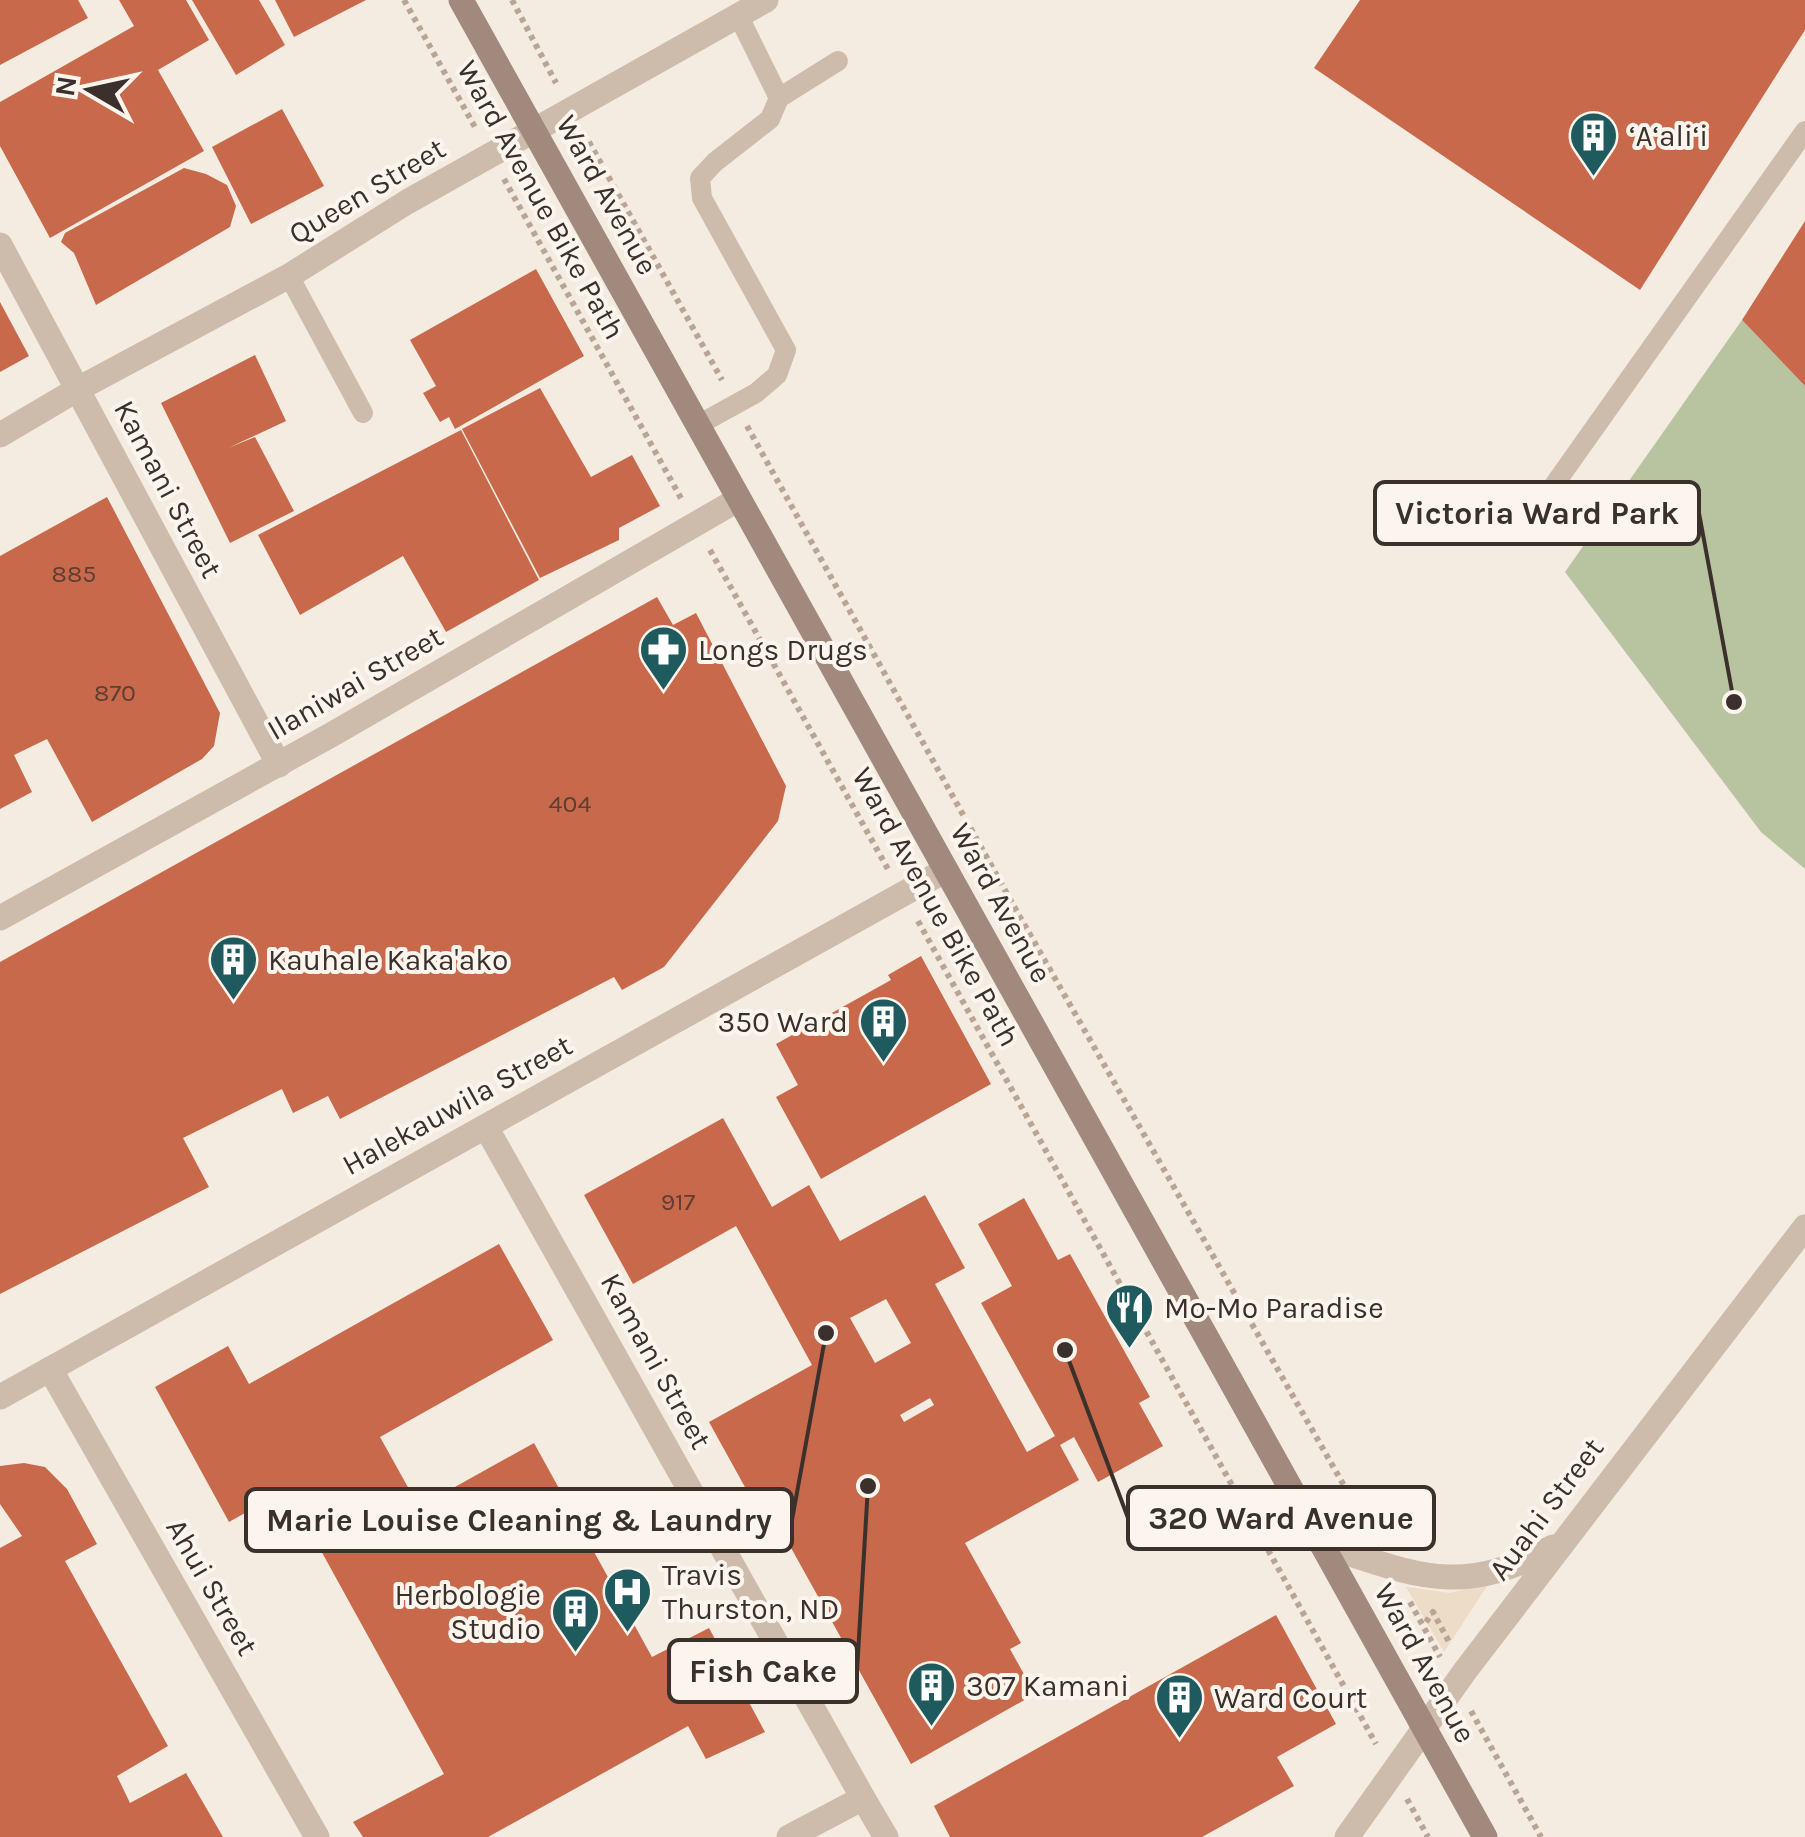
<svg xmlns="http://www.w3.org/2000/svg" width="1805" height="1837" viewBox="0 0 1805 1837" font-family="Karla,sans-serif">
<style>
.green{fill:#b8c4a0}
.plaza{fill:#ecdcc8}
.building{fill:#c8694b;fill-rule:evenodd}
.lines{fill:none;stroke-linecap:round;stroke-linejoin:round}
.path{stroke:#b9a596;stroke-width:6;stroke-dasharray:5 5;stroke-linecap:butt}
.service{stroke:#cdbbac;stroke-width:20}
.minor{stroke:#cdbbac;stroke-width:25}
.tertiary{stroke:#cdbbac;stroke-width:25}
.secondary{stroke:#a18a7d;stroke-width:25}
.labels{text-anchor:middle;dominant-baseline:central;stroke-width:8;stroke-linejoin:round;paint-order:stroke}
.number-label{font-size:25px;fill:#5e3e33}
.poi-label{font-size:30px;fill:#3b302b;stroke:#fbf5ee;text-anchor:start}
.street-label{font-size:30px;fill:#3b302b;stroke:#fbf5ee}
.leader{fill:none;stroke:#3b302b;stroke-width:4}
.callout-dot{fill:#3b302b;stroke:#fbf5ee;stroke-width:4}
.callout{fill:#fbf5ee;stroke:#3b302b;stroke-width:4}
.callout-label{font-size:32px;text-anchor:middle;font-weight:bold;fill:#3b302b}
</style>
<rect width="100%" height="100%" fill="#f4ebe1"/>
<path class="green" d="M 1742,320 L 1805,386 L 1805,869 L 1761,832 L 1565,572 Z"/>
<path class="plaza" d="M 1489,1583 L 1444,1652 L 1406,1587 L 1450,1593 Z"/>
<g class="building">
<path d="M 0,0 L 78,0 L 88,18 L 0,65 Z"/>
<path d="M 119,0 L 186,0 L 209,40 L 158,70 L 204,151 L 50,238 L 0,146 L 0,102 L 134,26 Z"/>
<path d="M 192,0 L 259,0 L 285,45 L 236,75 Z"/>
<path d="M 275,0 L 366,0 L 294,37 Z"/>
<path d="M 1360,0 L 1805,0 L 1805,30 L 1640,290 L 1314,68 Z"/>
<path d="M 282,109 L 324,186 L 251,224 L 212,147 Z"/>
<path d="M 184,168 L 206,174 L 227,185 L 236,206 L 230,227 L 96,305 L 74,253 L 61,242 L 65,233 Z"/>
<path d="M 1805,221 L 1805,386 L 1742,320 Z"/>
<path d="M 536,269 L 584,356 L 455,429 L 449,417 L 440,422 L 423,393 L 436,386 L 410,340 Z"/>
<path d="M 0,302 L 29,356 L 0,372 Z"/>
<path d="M 255,355 L 286,421 L 228,448 L 255,437 L 294,511 L 230,543 L 161,403 Z"/>
<path d="M 540,388 L 591,477 L 632,455 L 660,506 L 619,528 L 619,540 L 540,578 L 462,429 Z"/>
<path d="M 461,430 L 539,580 L 446,632 L 403,556 L 300,615 L 258,535 Z"/>
<path d="M 107,497 L 220,713 L 214,746 L 202,759 L 92,822 L 47,739 L 14,755 L 32,792 L 0,809 L 0,556 Z"/>
<path d="M 657,597 L 673,625 L 696,613 L 786,786 L 778,821 L 664,967 L 622,990 L 614,977 L 340,1119 L 328,1096 L 293,1113 L 282,1089 L 183,1138 L 209,1187 L 0,1294 L 0,962 Z"/>
<path d="M 921,956 L 991,1084 L 821,1179 L 776,1097 L 798,1085 L 776,1044 L 891,980 L 888,975 Z"/>
<path d="M 723,1118 L 772,1207 L 809,1185 L 840,1241 L 925,1195 L 965,1268 L 935,1284 L 1027,1452 L 1055,1436 L 981,1303 L 1012,1286 L 978,1224 L 1024,1198 L 1058,1260 L 1070,1254 L 1150,1397 L 1139,1403 L 1163,1446 L 1098,1482 L 1074,1437 L 1060,1445 L 1079,1480 L 965,1543 L 1021,1643 L 1010,1649 L 1035,1694 L 911,1764 L 760,1492 L 751,1498 L 709,1422 L 812,1365 L 736,1226 L 633,1284 L 584,1195 ZM 886,1299 L 911,1343 L 875,1363 L 850,1318 ZM 930,1398 L 934,1405 L 904,1422 L 900,1415 Z"/>
<path d="M 499,1244 L 553,1340 L 380,1437 L 419,1507 L 534,1443 L 652,1657 L 709,1628 L 765,1732 L 706,1759 L 688,1726 L 488,1837 L 363,1837 L 353,1822 L 444,1774 L 287,1489 L 229,1522 L 155,1387 L 228,1346 L 249,1384 Z"/>
<path d="M 24,1463 L 45,1467 L 67,1489 L 97,1544 L 65,1561 L 168,1746 L 117,1776 L 130,1803 L 186,1773 L 223,1837 L 0,1837 L 0,1548 L 22,1536 L 0,1504 L 0,1466 Z"/>
<path d="M 1276,1615 L 1336,1724 L 1277,1757 L 1294,1786 L 1202,1837 L 950,1837 L 934,1806 Z"/>
</g>
<g class="lines">
<g class="path">
<path d="M 404,0 L 476,129"/>
<path d="M 512,0 L 556,83"/>
<path d="M 584,133 L 722,380"/>
<path d="M 504,179 L 682,500"/>
<path d="M 747,426 L 1016,910 L 1367,1526"/>
<path d="M 710,550 L 889,871"/>
<path d="M 918,921 L 1376,1744"/>
<path d="M 1410,1602 L 1440,1657"/>
<path d="M 1426,1622 L 1433,1612 L 1449,1642"/>
<path d="M 1471,1711 L 1541,1837"/>
<path d="M 1407,1799 L 1428,1837"/>
</g>
<g class="service">
<path d="M 779,98 L 838,61"/>
<path d="M 289,276 L 363,413"/>
<path d="M 698,425 L 756,393 L 777,375 L 786,350 L 702,198 L 700,178 L 715,162 L 770,119 L 779,98 L 738,15"/>
<path d="M 1542,502 L 1805,131"/>
</g>
<g class="minor">
<path d="M 0,245 L 279,765"/>
<path d="M 0,918 L 331,735 L 739,499"/>
<path d="M 486,1127 L 863,1798"/>
<path d="M 50,1369 L 317,1837"/>
</g>
<g class="tertiary">
<path d="M 0,435 L 78,389 L 289,276 L 407,202 L 766,0"/>
<path d="M 0,1397 L 946,870"/>
<path d="M 1322,1545 C 1417,1575 1459,1598 1553,1547"/>
<path d="M 789,1837 L 863,1798 L 886,1837"/>
<path d="M 1347,1837 L 1465,1671 L 1805,1227"/>
</g>
<path class="secondary" d="M 461,0 L 1485,1837"/>
</g>
<defs>
<symbol id="building-pin" viewBox="-11 -11 22 30"><path d="M0 17L-7.5 6A9.5 9.5 0 1 1 7.5 6Z" fill="#1f5a5e" stroke="#fbf5ee"/><path d="M-4-6H4V6H1V3H-1V6H-4ZM-2.5-4.3h1.7v1.8h-1.7ZM.8-4.3h1.7v1.8H.8ZM-2.5-1h1.7V.8h-1.7ZM.8-1h1.7V.8H.8Z" fill="#fff"/></symbol>
<symbol id="pharmacy-pin" viewBox="-11 -11 22 30"><path d="M0 17L-7.5 6A9.5 9.5 0 1 1 7.5 6Z" fill="#1f5a5e" stroke="#fbf5ee"/><path d="M-2-6h4v4h4v4h-4v4h-4v-4h-4v-4h4Z" fill="#fff"/></symbol>
<symbol id="restaurant-pin" viewBox="-11 -11 22 30"><path d="M0 17L-7.5 6A9.5 9.5 0 1 1 7.5 6Z" fill="#1f5a5e" stroke="#fbf5ee"/><path d="M-5-6h1v4h1v-4h1v4h1v-4h1v5L-1.5 .5V6h-2V.5L-5-1ZM5-6V6H3V1.5H1.5Q1.5-4 5-6Z" fill="#fff"/></symbol>
<symbol id="hospital-pin" viewBox="-11 -11 22 30"><path d="M0 17L-7.5 6A9.5 9.5 0 1 1 7.5 6Z" fill="#1f5a5e" stroke="#fbf5ee"/><path d="M-5-5h3v3.5h4V-5h3V5h-3V1.5h-4V5h-3Z" fill="#fff"/></symbol>
</defs>
<g fill-rule="evenodd">
<use href="#building-pin" x="1566" y="108" width="55" height="75"/>
<use href="#pharmacy-pin" x="636" y="622" width="55" height="75"/>
<use href="#building-pin" x="206" y="932" width="55" height="75"/>
<use href="#building-pin" x="856" y="994" width="55" height="75"/>
<use href="#restaurant-pin" x="1102" y="1280" width="55" height="75"/>
<use href="#hospital-pin" x="600" y="1564" width="55" height="75"/>
<use href="#building-pin" x="548" y="1584" width="55" height="75"/>
<use href="#building-pin" x="904" y="1658" width="55" height="75"/>
<use href="#building-pin" x="1152" y="1670" width="55" height="75"/>
</g>
<g class="labels">
<g class="number-label">
<text x="74" y="573">885</text>
<text x="115" y="692">870</text>
<text x="570" y="803">404</text>
<text x="678" y="1201">917</text>
</g>
<g class="poi-label">
<text x="1629" y="136">‘A‘ali‘i</text>
<text x="698" y="650">Longs Drugs</text>
<text x="268" y="960">Kauhale Kaka'ako</text>
<text x="848" y="1022" text-anchor="end">350 Ward</text>
<text x="1164" y="1308">Mo-Mo Paradise</text>
<text x="662" y="1575">Travis<tspan x="662" dy="34">Thurston, ND</tspan></text>
<text x="541" y="1595" text-anchor="end">Herbologie<tspan x="541" dy="34">Studio</tspan></text>
<text x="966" y="1686">307 Kamani</text>
<text x="1214" y="1698">Ward Court</text>
</g>
<g class="street-label">
<text transform="translate(367 191) rotate(-31)">Queen Street</text>
<text transform="translate(607 195) rotate(61)">Ward Avenue</text>
<text transform="translate(541 200) rotate(61)">Ward Avenue Bike Path</text>
<text transform="translate(168 489) rotate(62)">Kamani Street</text>
<text transform="translate(355 683) rotate(-30)">Ilaniwai Street</text>
<text transform="translate(1001 903) rotate(61)">Ward Avenue</text>
<text transform="translate(936 907) rotate(61)">Ward Avenue Bike Path</text>
<text transform="translate(457 1105) rotate(-29)">Halekauwila Street</text>
<text transform="translate(656 1361) rotate(61)">Kamani Street</text>
<text transform="translate(1546 1509) rotate(-53)">Auahi Street</text>
<text transform="translate(212 1587) rotate(60)">Ahui Street</text>
<text transform="translate(1425 1663) rotate(61)">Ward Avenue</text>
</g>
</g>
<path class="leader" d="M1734 702L1699 513M1065 1350L1128 1518M826 1333L792 1520M868 1486L857 1671"/>
<g class="callout-dot">
<circle cx="1734" cy="702" r="10"/>
<circle cx="1065" cy="1350" r="10"/>
<circle cx="826" cy="1333" r="10"/>
<circle cx="868" cy="1486" r="10"/>
</g>
<g class="callout">
<rect x="1375" y="482" width="324" height="62" rx="10"/>
<rect x="1128" y="1487" width="306" height="62" rx="10"/>
<rect x="246" y="1489" width="546" height="62" rx="10"/>
<rect x="669" y="1640" width="188" height="62" rx="10"/>
</g>
<g class="callout-label">
<text x="1537" y="524">Victoria Ward Park</text>
<text x="1281" y="1529">320 Ward Avenue</text>
<text x="519" y="1531">Marie Louise Cleaning &amp; Laundry</text>
<text x="763" y="1682">Fish Cake</text>
</g>
<g transform="translate(90 90) rotate(279)" stroke="#fbf5ee" stroke-width="8" paint-order="stroke">
<path d="M0-8L18 38L0 25L-18 38Z" fill="#3b302b"/>
<text y="-15" font-size="28" font-weight="bold" text-anchor="middle" fill="#3b302b">N</text>
</g>
</svg>
